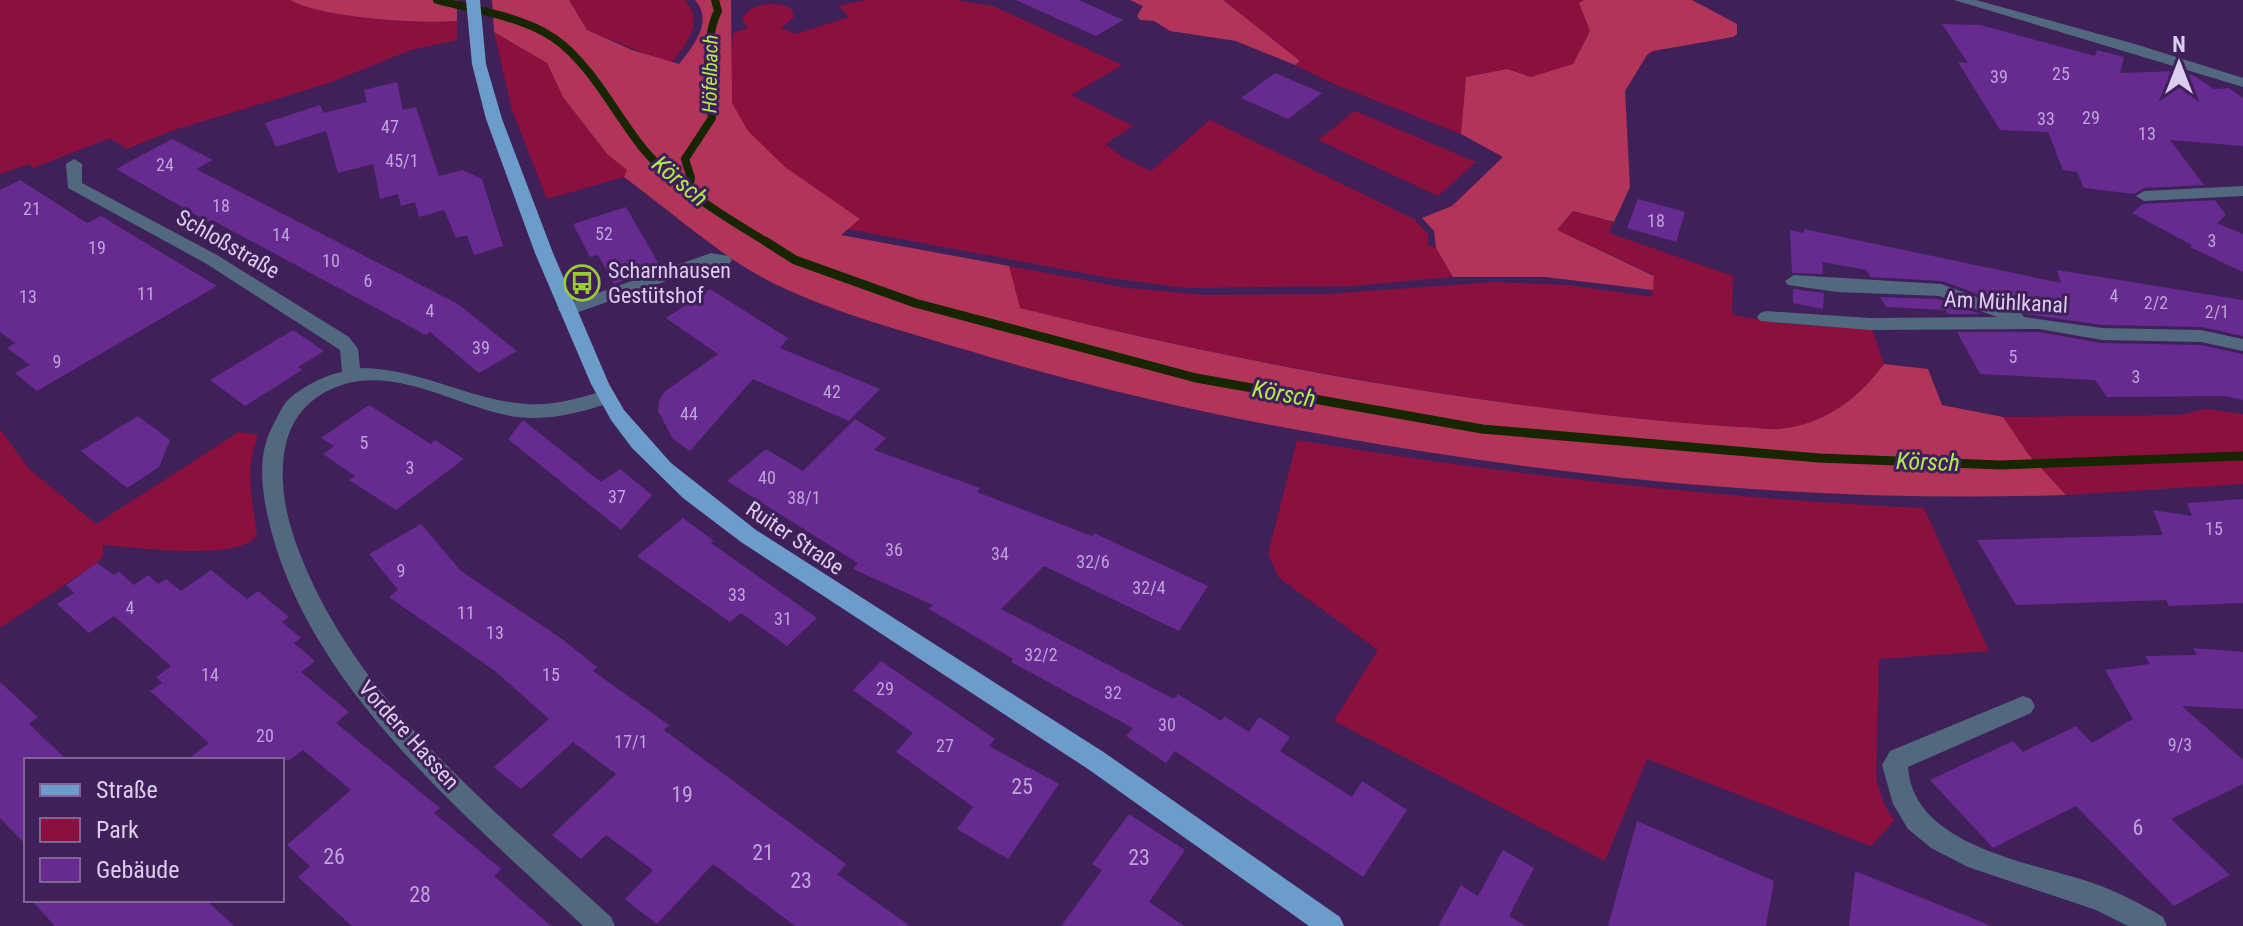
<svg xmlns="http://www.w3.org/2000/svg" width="2243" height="926" viewBox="0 0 2243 926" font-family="'Roboto Condensed',sans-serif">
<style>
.green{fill:#8b103d}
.forest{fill:#b23459}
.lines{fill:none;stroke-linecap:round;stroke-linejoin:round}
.stream-far1{stroke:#172500;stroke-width:8}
.stream{stroke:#172500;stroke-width:9}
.building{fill:#662a91}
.minor{fill:#51687e;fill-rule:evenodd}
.major{fill:#6c9dca;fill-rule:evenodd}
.labels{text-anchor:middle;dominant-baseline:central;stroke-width:6;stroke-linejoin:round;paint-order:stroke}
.number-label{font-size:18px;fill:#bea4d7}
.far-water-label{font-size:20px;font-style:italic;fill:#b1eb4d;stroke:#3f2058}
.street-label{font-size:22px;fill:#dcccee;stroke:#3f2058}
.poi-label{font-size:22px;fill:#dcccee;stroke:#3f2058;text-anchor:start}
.near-number-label{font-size:22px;fill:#bea4d7}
.water-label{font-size:24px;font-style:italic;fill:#b1eb4d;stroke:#3f2058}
</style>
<rect width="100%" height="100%" fill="#3f2058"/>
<g class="green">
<path d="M 0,0 L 290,0 C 320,18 420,24 457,21 L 457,40 L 411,50 L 329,83 L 171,131 L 127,149 L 110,138 L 33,168 L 29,164 L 0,174 Z"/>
<path d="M 569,0 L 685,0 C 705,23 686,44 671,64 L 587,30 Z"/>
<path d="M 866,0 L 955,0 L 993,6 L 1122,65 L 1071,95 L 1133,126 L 1105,144 L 1124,158 L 1151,171 L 1210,120 L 1414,219 L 1428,234 L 1428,245 L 1436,248 L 1453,277 L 1351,286 L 1187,288 L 1110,278 L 847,229 L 859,218 C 821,192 744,150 732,102 C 727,81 731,55 733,33 L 748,28 L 742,19 C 752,2 773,1 791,8 L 794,17 L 781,28 L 796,34 L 849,17 L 839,6 Z"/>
<path d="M 1223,0 L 1584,0 L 1579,3 L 1590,31 L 1573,64 L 1565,69 L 1531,77 L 1507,69 L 1466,77 L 1461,134 L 1334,84 L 1295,65 L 1300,61 Z"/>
<path d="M 494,32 L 547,63 L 563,97 L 607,154 L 628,171 L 624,177 L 547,199 L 512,110 Z"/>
<path d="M 1355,111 L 1476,162 L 1438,196 L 1318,140 Z"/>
<path d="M 1573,211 L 1613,222 L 1609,233 L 1733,276 L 1732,315 L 1788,324 L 1872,329 L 1884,364 C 1858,399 1825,424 1780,429 C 1766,430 1751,427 1737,427 C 1693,424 1649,420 1604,415 C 1407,393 1212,355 1019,308 L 1009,266 L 1127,288 L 1204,295 L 1327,294 L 1495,282 L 1568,285 L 1652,297 L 1654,275 L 1557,230 Z"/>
<path d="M 2205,409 L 2243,414 L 2243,484 L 2066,495 L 2029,455 L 2003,417 L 2181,415 Z"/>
<path d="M 0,429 L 29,469 L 96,524 L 239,432 L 258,435 C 244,473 252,496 257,535 C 241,562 134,547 103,545 L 103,556 L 97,563 L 0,628 Z"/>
<path d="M 1297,440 C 1505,475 1713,498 1924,508 L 1989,651 L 1879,659 L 1876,779 L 1884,804 L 1894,821 L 1871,846 L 1647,759 L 1605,861 L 1334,721 L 1378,650 L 1279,578 L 1268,554 Z"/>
</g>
<g class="forest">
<path d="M 290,0 L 457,0 L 457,21 C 420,24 321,18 290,0 Z"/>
<path d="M 492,0 L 569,0 L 587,30 L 632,50 L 679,64 C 693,46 714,22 695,0 L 731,0 L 732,103 L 748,131 L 785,167 L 860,219 L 841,235 L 1009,266 L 1020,308 C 1212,356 1407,393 1604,415 C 1649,420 1693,424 1737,427 C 1751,427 1766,430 1780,429 C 1825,424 1858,399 1884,364 L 1928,369 L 1942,405 L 2003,417 L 2029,455 L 2066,495 C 1852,502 1638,485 1427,452 C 1272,428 1120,397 970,351 C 897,329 802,305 738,263 C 699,237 662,205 624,177 L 627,170 L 607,154 L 563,97 L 547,63 L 494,32 Z"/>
<path d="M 1130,0 L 1223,0 L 1300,61 L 1295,65 L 1236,41 L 1170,31 L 1154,21 L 1140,20 L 1137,16 L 1143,6 Z"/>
<path d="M 1584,0 L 1692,0 L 1737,24 L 1737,34 L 1733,37 L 1653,51 L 1647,55 L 1625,91 L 1630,187 L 1614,222 L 1573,211 L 1557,230 L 1654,276 L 1653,290 L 1545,277 L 1453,277 L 1436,248 L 1434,231 L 1422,218 L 1452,206 L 1503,157 L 1461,134 L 1466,77 L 1507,69 L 1531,77 L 1573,64 L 1590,31 L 1579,3 Z"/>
</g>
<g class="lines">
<g class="stream-far1">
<path d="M 437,0 C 477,11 531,17 563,45 C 595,73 613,109 638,142 C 670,185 724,216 768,243"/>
<path d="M 688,191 L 691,178 L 685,159 L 712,118 C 707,91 705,35 718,11 L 715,0"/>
</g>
<path class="stream" d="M 765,241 L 795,260 L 915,303 L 1196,378 L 1482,429 L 1819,458 L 2001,465 L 2243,456"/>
</g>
<g class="building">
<path d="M 1016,0 L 1079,0 L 1123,20 L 1096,36 Z"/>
<path d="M 1942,24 L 1980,25 L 2095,56 L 2097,50 L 2124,57 L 2120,73 L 2178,71 L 2195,76 L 2214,89 L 2229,88 L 2243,98 L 2243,146 L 2170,140 L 2204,185 L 2144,188 L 2134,194 L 2084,188 L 2077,172 L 2063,170 L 2048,132 L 2000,130 L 1958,62 L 1968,63 Z"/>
<path d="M 1275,73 L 1322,93 L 1288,119 L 1241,98 Z"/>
<path d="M 397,82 L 403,110 L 416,107 L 439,176 L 462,170 L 482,179 L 503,246 L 474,255 L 467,235 L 456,238 L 444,210 L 419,217 L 415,202 L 401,206 L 398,194 L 380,199 L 373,164 L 338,173 L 326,131 L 276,147 L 265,123 L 320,105 L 324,113 L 367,102 L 364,90 Z"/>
<path d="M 172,139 L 213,160 L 196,169 L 458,304 L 517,351 L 479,373 L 430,332 L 426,335 L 212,220 L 208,222 L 116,169 Z"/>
<path d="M 20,180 L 87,223 L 101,216 L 217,286 L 37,391 L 15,373 L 30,365 L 7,348 L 15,343 L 0,332 L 0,190 Z"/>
<path d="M 1638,199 L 1685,212 L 1676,242 L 1627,228 Z"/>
<path d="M 2215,200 L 2226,215 L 2217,223 L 2243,234 L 2243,272 L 2190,247 L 2192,245 L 2132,213 L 2143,204 Z"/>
<path d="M 626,207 L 661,268 L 614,284 L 598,255 L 590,257 L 573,224 Z"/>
<path d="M 1804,229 L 2061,283 L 2057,270 L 2243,300 L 2243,336 L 2201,327 L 2102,325 L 2026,314 L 2022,310 L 1942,281 L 1870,277 L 1867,270 L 1822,262 L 1823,274 L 1792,273 L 1790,230 L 1804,233 Z"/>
<path d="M 710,289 L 788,338 L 780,348 L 880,389 L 849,421 L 753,379 L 690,451 L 673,439 L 658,411 L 659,401 L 664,392 L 718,354 L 666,318 Z"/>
<path d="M 1793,289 L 1824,293 L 1823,309 L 1793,303 Z"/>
<path d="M 1880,297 L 1938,299 L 1980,314 L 1948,314 L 1945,310 L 1886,307 Z"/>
<path d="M 293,330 L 324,351 L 298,367 L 302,370 L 245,406 L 210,380 Z"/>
<path d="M 1957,332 L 2039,332 L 2101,343 L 2201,345 L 2243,354 L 2243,400 L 2225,396 L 2107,397 L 2095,380 L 1980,374 Z"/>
<path d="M 369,405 L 431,444 L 435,440 L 464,459 L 396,510 L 349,480 L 355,476 L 323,454 L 334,446 L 321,438 Z"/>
<path d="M 138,416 L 170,440 L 159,467 L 127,488 L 81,451 Z"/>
<path d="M 855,419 L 886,438 L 874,450 L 980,488 L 977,492 L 1092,536 L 1094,533 L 1208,586 L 1179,631 L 1044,566 L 1001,609 L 1174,699 L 1178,694 L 1221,721 L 1224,716 L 1249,732 L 1259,717 L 1290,737 L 1280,751 L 1352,797 L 1362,781 L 1407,810 L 1363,877 L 1175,751 L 1166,763 L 1126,736 L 1133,728 L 1011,662 L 1013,659 L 929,609 L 933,605 L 853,569 L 858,563 L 727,481 L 766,449 L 803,471 Z"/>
<path d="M 523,420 L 601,482 L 620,469 L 652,495 L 621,530 L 508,439 Z"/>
<path d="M 2243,499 L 2243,603 L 2169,606 L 2166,600 L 2016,605 L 1977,540 L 2163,535 L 2153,510 L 2192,516 L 2187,503 Z"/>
<path d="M 683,518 L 714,541 L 711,543 L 817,618 L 787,646 L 741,613 L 730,622 L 637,556 Z"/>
<path d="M 421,524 L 461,571 L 562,639 L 597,667 L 593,671 L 669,725 L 664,730 L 846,864 L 837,874 L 910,926 L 795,926 L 713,864 L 657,924 L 640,911 L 625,899 L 653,870 L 606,835 L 581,859 L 552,835 L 616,774 L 573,742 L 521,789 L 494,767 L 549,719 L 495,671 L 389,597 L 398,590 L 369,554 Z"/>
<path d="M 97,563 L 114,575 L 119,572 L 134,585 L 148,575 L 158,584 L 166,579 L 181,591 L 211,570 L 247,599 L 258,591 L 289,617 L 282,622 L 301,638 L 294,643 L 315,661 L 301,672 L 349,712 L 336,723 L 440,808 L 434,813 L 501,869 L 494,876 L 551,926 L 352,926 L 298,877 L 310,866 L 287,845 L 351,790 L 303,750 L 290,760 L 187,760 L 209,743 L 150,691 L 162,683 L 156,677 L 171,666 L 114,616 L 89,633 L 57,604 L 74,593 L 66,585 Z"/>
<path d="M 2193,648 L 2243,652 L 2243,709 L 2182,706 L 2243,760 L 2243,784 L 2171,819 L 2230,875 L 2174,906 L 2076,806 L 1993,848 L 1930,780 L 2013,741 L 2023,752 L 2076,726 L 2092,743 L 2133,719 L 2105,670 L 2150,664 L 2145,656 L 2197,655 Z"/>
<path d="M 881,661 L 995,739 L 989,746 L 1059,784 L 1008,859 L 957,829 L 973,807 L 896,752 L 913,733 L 853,690 Z"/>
<path d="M 0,682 L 38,717 L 29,724 L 67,760 L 26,760 L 26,845 L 0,818 Z"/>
<path d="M 1129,814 L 1185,850 L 1149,902 L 1184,926 L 1061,926 L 1102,870 L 1092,864 Z"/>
<path d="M 1637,821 L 1774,881 L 1766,926 L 1608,926 Z"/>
<path d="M 1503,850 L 1534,868 L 1509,916 L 1526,926 L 1438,926 L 1461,885 L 1478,896 Z"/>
<path d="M 1855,871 L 1989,925 L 1989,926 L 1849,926 Z"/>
<path d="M 31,900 L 206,900 L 234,926 L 55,926 Z"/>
</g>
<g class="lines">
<g class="minor">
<path d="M 1954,0 L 1976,0 L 2135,44 L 2243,78 L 2243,87 Z"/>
<path d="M 74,159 L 82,164 L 82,183 L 217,255 L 349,337 L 358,349 L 360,368 C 419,368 469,400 526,404 C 554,406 580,398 606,390 L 613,392 L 616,397 L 613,402 C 582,412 551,421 518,417 C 462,410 400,366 342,385 C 303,398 285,426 283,466 C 281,498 290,529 302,559 C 362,708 496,811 611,917 L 615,926 L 583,926 C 463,813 302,682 267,513 C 261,483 258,453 273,425 C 278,417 282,405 289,399 C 302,387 325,375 342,372 L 340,350 L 205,263 L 68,188 L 66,164 Z"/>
<path d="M 2243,186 L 2243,196 L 2144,201 L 2136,196 L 2144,191 Z"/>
<path d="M 711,253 L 729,256 L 732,260 L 729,264 L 712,265 L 573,314 L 567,316 L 558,310 L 561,306 Z"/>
<path d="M 1794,275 L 1941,284 L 2021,313 L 2024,317 L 2102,328 L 2201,330 L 2243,339 L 2243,351 L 2201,342 L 2102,340 L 2039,329 L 1870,330 L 1760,321 L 1757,317 L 1760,313 L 1766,311 L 1870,318 L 1997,317 L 1939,296 L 1837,292 L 1788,285 L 1785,281 Z"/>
<path d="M 2023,696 L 2031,699 L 2035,706 L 2031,713 L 1908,767 C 1913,846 2030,862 2090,882 C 2116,891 2140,903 2163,917 L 2167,926 L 2128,926 L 2096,910 L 1968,867 L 1931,848 L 1908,829 L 1893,804 L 1882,765 L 1890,751 Z"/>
</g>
<path class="major" d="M 466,0 L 480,0 L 486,64 L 502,119 L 553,253 L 609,384 L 624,410 L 671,463 L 756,530 L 1105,753 L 1340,917 L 1344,926 L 1309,926 L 1088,769 L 741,542 L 683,498 L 632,448 L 611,420 L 591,384 L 535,253 L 486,119 L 472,64 Z"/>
</g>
<defs>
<symbol id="bus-ring" viewBox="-11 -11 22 22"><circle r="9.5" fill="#3f2058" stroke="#97cc38" stroke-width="1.5"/><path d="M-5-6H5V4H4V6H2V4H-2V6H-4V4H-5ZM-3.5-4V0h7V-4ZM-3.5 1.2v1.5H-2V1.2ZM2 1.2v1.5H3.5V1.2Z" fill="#97cc38"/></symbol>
</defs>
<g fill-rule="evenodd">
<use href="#bus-ring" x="562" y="263" width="40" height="40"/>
</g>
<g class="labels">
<g class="number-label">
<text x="2061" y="73">25</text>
<text x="1999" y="76">39</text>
<text x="2091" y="117">29</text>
<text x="2046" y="118">33</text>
<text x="390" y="126">47</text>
<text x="2147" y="133">13</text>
<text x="402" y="160">45/1</text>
<text x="165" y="164">24</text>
<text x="221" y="205">18</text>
<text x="32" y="208">21</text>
<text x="1656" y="220">18</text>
<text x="604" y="233">52</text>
<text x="281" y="234">14</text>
<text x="2212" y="240">3</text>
<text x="97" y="247">19</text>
<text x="331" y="260">10</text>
<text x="368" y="280">6</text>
<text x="146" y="293">11</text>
<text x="2114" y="295">4</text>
<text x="28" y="296">13</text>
<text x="2156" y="302">2/2</text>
<text x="430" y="310">4</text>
<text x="2217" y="311">2/1</text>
<text x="481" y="347">39</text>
<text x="2013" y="356">5</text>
<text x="57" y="361">9</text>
<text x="2136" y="376">3</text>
<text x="832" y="391">42</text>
<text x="689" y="413">44</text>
<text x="364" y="442">5</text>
<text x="410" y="467">3</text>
<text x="767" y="477">40</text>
<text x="617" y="496">37</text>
<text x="804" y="497">38/1</text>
<text x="2214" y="528">15</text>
<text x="894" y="549">36</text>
<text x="1000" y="553">34</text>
<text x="1093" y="561">32/6</text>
<text x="401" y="570">9</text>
<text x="1149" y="587">32/4</text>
<text x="737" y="594">33</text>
<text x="130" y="607">4</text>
<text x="466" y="612">11</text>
<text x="783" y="618">31</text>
<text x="495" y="632">13</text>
<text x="1041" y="654">32/2</text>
<text x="210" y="674">14</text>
<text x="551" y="674">15</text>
<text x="885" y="688">29</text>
<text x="1113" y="692">32</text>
<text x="1167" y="724">30</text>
<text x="265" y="735">20</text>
<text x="631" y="741">17/1</text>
<text x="2180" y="744">9/3</text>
<text x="945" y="745">27</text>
</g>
<g class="far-water-label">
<text transform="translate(710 74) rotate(-89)">Höfelbach</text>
</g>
<g class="street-label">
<text transform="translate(228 244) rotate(30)">Schloßstraße</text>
<text transform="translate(2006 302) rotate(3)">Am Mühlkanal</text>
<text transform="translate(795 538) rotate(34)">Ruiter Straße</text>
<text transform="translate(409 735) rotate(48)">Vordere Hassen</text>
</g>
<g class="poi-label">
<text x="608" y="270">Scharnhausen<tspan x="608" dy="25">Gestütshof</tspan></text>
</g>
<g class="near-number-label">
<text x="1022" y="786">25</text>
<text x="682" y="794">19</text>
<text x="2138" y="827">6</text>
<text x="763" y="852">21</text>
<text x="334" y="856">26</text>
<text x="1139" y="857">23</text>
<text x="801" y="880">23</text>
<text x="420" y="894">28</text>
</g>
<g class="water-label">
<text transform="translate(680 181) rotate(40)">Körsch</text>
<text transform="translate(1284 394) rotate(10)">Körsch</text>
<text transform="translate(1928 462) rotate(2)">Körsch</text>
</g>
</g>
<rect x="24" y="758" width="260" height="144" fill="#3f2058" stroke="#7e6594" stroke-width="2"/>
<rect x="40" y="784" width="40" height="12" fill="#6c9dca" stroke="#7e6594" stroke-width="2"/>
<text x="96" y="798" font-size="24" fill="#dcccee">Straße</text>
<rect x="40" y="818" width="40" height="24" fill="#8b103d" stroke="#7e6594" stroke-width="2"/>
<text x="96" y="838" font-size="24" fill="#dcccee">Park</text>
<rect x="40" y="858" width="40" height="24" fill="#662a91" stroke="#7e6594" stroke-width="2"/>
<text x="96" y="878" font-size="24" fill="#dcccee">Gebäude</text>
<g transform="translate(2179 64)" stroke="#3f2058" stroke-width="6" paint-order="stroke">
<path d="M0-6L14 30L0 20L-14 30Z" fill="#dcccee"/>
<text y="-12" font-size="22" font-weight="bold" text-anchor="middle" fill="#dcccee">N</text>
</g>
</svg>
